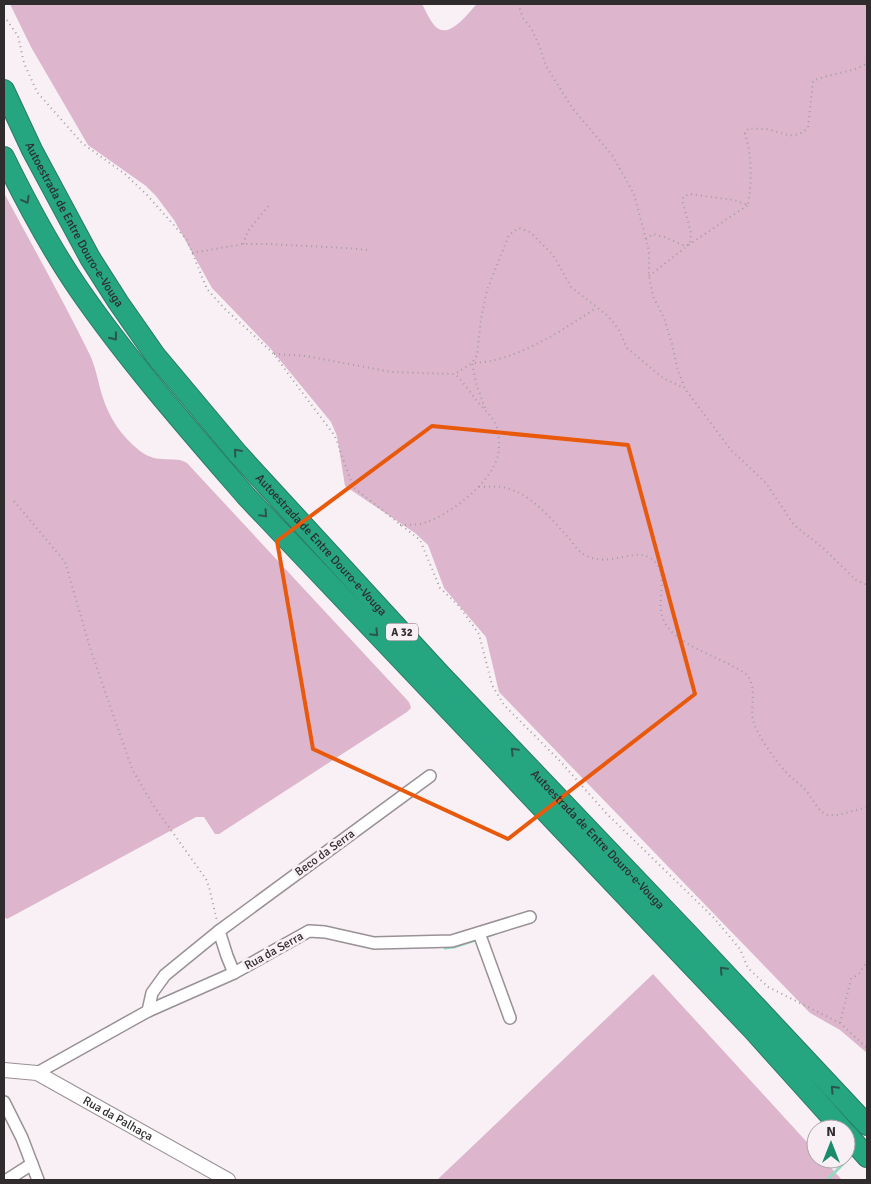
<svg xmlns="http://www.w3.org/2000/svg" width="871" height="1184" viewBox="0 0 871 1184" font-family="Signika,sans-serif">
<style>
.green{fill:#ddb5cc}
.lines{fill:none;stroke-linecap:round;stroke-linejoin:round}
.stream{stroke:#90dcbf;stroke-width:3}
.minor-casing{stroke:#999195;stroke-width:14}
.tertiary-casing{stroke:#999195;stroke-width:16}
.motorway-casing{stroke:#2a7b64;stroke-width:22}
.path{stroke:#a49da0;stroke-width:2;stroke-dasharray:1 4;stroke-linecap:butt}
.minor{stroke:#fff;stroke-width:11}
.tertiary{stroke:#fff;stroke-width:14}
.motorway{stroke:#26a581;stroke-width:20}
.oneway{stroke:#2c564b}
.marked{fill:none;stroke:#e8590c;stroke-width:4;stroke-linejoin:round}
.labels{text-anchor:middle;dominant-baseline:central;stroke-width:5;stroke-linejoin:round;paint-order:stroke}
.shield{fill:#f9f0f5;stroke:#6c676a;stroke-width:1}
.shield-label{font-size:11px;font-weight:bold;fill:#302c2e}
.street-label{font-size:12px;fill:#302c2e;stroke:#f9f0f5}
</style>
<rect width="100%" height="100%" fill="#f9f0f5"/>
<g class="green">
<path d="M 10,4 L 422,4 C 426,11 429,19 434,25 C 448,42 467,14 477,4 L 867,4 L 867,1053 L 840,1030 L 810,1013 L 499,692 L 486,637 L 444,588 L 428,545 L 415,533 L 345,486 L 337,436 L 331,422 L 270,348 L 212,288 L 174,220 L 156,196 L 146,186 L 88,145 L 31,47 Z"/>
<path d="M 4,193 C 33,247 63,300 90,355 C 96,368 98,382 102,395 C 109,418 122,437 140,451 C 158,465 175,455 187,463 L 409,702 L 411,708 L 407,712 L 219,834 L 215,834 L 204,817 L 196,817 L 7,919 L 4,917 Z"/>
<path d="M 653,974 L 816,1152 L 816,1159 L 823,1159 L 842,1180 L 437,1180 Z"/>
</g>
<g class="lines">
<g class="stream">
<path d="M 445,948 L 454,947 L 494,934"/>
<path d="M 827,1180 L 854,1153"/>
</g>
<defs>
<g id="minor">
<path d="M 219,931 L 227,956 L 234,973"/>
<path d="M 479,933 L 510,1018"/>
<path d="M 148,1011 L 152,993 L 165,975 L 219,931 L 430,776"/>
<path d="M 37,1073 L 148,1011 L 234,973 L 309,931 L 325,932 L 374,943 L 452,941 L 530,917"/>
<path d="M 4,1102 L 22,1138 L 38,1180"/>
<path d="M 7,1180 L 32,1164"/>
</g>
<g id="tertiary">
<path id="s1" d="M 4,1070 L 37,1073 L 228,1180"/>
</g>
<g id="motorway">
<path id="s2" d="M 4,90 L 32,150 L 90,258 L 118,302 L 155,355 L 238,454 L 440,674 L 689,935 L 867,1125"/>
<path d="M 4,157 C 26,202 50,247 78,288 C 129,362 189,430 247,497 L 753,1030 L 842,1129"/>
<path d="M 846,1133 L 867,1157"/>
</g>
</defs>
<use href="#minor" class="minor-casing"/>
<use href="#tertiary" class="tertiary-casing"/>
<use href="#motorway" class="motorway-casing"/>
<g class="path">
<path d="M 518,4 L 523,18 L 531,28 L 539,45 L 546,66 L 573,109 L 612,155 L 634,194 L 649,251 L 649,276 L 653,296 L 664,318 L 672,344 L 677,367 L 685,389 L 731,450 L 766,483 L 794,525 L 823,548 L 856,580 L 867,585"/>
<path d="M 4,16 L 18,36 L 24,63 L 37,92 L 82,143 L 125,174 L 147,195 L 187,240 L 207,289 L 224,308 L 274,354 L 292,379 L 335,436 L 353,487 L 420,540 L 440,588 L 459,606 L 479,634 L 492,685 L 504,705 L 560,761 L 606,813 L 714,918 L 740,949 L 748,968 L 768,987 L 840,1023 L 867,1048"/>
<path d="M 646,239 L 653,234 L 664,237 L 685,246 L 690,244 L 691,233 L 683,203 L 683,197 L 689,194 L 734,200 L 748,205 C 752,180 752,157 745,133 L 749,128 C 754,129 760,129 766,129 C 783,132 792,142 808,128 L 813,81 C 830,73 854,73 867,63"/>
<path d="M 243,244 L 248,231 L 269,205"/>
<path d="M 192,253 L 243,244 L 266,244 L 346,248 L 369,250"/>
<path d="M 649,276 L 690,244 L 748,205"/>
<path d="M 274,354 L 306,356 L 392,372 L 455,374 L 472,363 L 477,355 L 481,319 L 487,290 L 509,235 L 519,228 L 530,232 L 553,255 L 571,287 L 608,316 L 619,330 L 627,348 L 663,378 L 684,388"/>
<path d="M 485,408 L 476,383 L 472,363 C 513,363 563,330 596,308"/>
<path d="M 479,487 C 486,487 494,486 501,487 C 529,491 549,517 567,536 C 573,542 577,551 585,555 C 610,569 635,545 653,560 C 671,575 654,601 664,621 C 674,642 709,654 729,664 C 735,668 744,671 748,676 C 757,690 750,705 753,720 C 757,735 775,760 785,771 C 792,779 801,784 807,792 C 814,801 817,809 826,815 L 838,815 L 867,807"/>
<path d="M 14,501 L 65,562 L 91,651 L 132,769 L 153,805 L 206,879 L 209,887 L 217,921"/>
<path d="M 400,525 C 409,525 419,525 427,522 C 452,513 492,482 498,455 C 500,447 499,437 497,428 C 494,417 484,410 477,401 C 470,392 463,382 455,374"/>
<path d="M 840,1023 L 851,979 L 859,974 L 867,961"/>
</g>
<use href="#minor" class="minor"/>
<use href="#tertiary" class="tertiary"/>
<use href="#motorway" class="motorway"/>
</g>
<defs><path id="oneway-chevron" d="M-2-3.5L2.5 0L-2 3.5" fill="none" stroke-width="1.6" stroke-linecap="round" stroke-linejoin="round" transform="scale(1.25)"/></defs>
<g class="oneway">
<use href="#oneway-chevron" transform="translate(26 200) rotate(62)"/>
<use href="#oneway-chevron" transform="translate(114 337) rotate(52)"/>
<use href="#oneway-chevron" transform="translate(237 452) rotate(-131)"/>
<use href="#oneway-chevron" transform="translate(264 514) rotate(47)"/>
<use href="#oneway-chevron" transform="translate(375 633) rotate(46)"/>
<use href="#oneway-chevron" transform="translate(514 751) rotate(-134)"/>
<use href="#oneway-chevron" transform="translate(723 970) rotate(-133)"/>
<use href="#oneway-chevron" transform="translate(834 1089) rotate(-133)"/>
</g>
<path class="marked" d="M 432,426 L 628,445 L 695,694 L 508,839 L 313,749 L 277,541 Z"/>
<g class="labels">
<rect class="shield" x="386" y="623.5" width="32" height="17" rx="4"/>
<g class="shield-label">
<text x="402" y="632">A 32</text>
</g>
<g class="street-label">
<text stroke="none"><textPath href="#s2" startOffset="152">Autoestrada de Entre Douro-e-Vouga</textPath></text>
<text stroke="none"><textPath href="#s2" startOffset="558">Autoestrada de Entre Douro-e-Vouga</textPath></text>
<text stroke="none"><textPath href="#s2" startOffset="962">Autoestrada de Entre Douro-e-Vouga</textPath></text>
<text transform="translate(325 853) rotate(-36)">Beco da Serra</text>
<text transform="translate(274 951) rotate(-29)">Rua da Serra</text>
<text stroke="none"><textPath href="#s1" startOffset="126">Rua da Palhaça</textPath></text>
</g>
</g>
<rect width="871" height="1184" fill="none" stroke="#302c2e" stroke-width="10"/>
<g transform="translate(831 1144)"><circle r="24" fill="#f9f0f5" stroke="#a9a2a5"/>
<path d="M0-4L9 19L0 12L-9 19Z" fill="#1a8c6d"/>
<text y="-8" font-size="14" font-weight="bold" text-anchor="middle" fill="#302c2e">N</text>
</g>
</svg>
